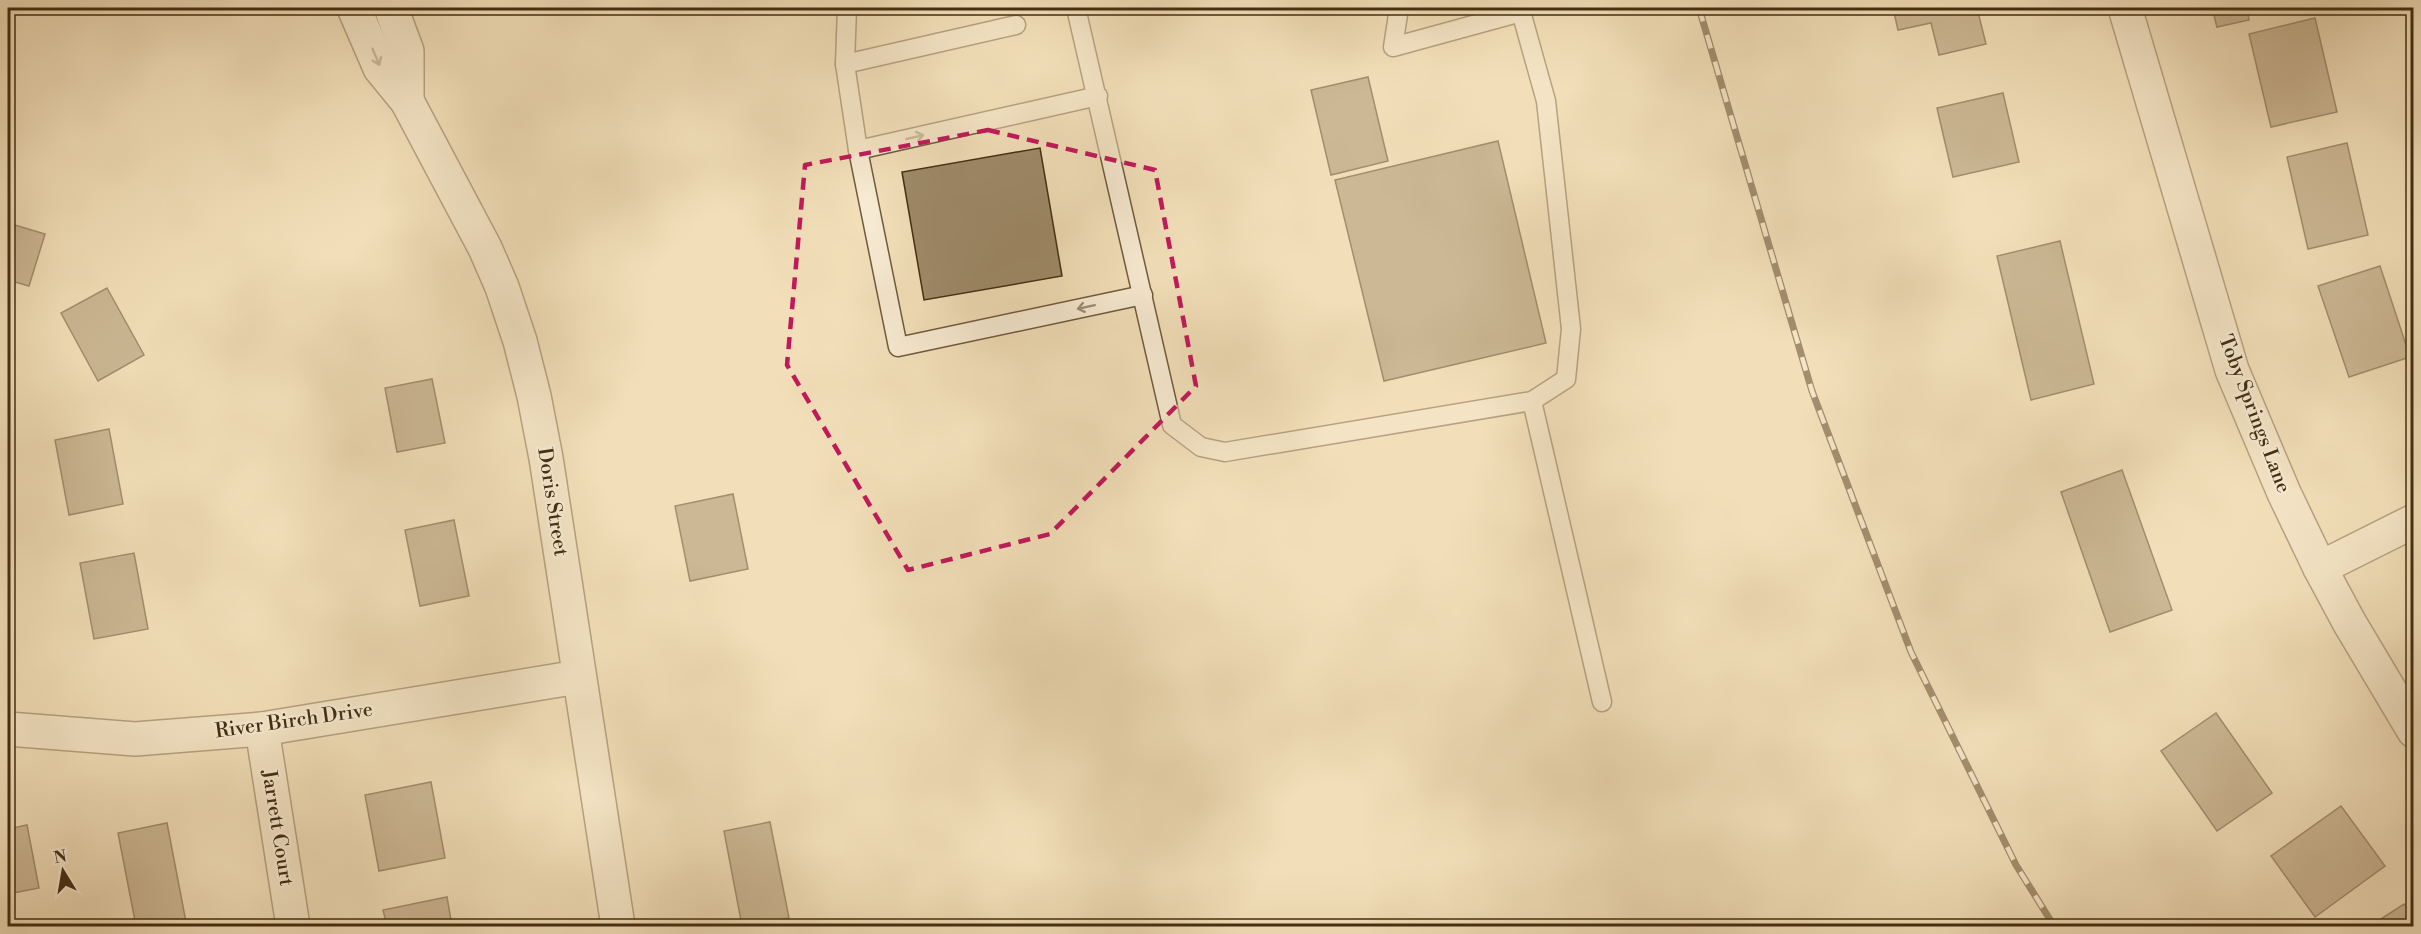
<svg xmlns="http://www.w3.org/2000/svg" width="2421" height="934" viewBox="0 0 2421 934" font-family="'Libre Bodoni',serif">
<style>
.building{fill:#9e8a69;stroke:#432e12;stroke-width:1.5}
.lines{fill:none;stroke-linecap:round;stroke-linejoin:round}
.lane-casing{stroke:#6f5a3c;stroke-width:21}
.street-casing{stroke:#6f5a3c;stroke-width:36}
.lane{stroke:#f7ead2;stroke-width:18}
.street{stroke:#f7ead2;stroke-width:33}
.rail-casing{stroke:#432e12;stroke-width:7}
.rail{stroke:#f7ead2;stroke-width:4.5;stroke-dasharray:14;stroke-linecap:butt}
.oneway{stroke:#9d8c72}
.marked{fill:none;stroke:#c2185b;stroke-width:4.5;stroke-dasharray:12 8;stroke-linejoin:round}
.labels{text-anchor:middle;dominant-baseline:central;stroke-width:4.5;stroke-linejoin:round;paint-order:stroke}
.street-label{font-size:20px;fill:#432e12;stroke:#f7ead2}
</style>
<rect width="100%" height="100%" fill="#f2dfb9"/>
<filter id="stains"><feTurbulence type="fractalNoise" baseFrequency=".00333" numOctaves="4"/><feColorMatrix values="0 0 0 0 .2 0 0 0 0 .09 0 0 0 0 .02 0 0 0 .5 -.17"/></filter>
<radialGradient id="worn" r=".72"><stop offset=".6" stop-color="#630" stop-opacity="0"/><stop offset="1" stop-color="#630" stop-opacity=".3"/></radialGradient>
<g class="building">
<path d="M 1893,8 L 1977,8 L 1986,44 L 1939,55 L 1931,23 L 1898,30 Z"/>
<path d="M 2212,8 L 2247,8 L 2249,20 L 2217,27 Z"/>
<path d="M 2315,18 L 2337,112 L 2271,127 L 2249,34 Z"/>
<path d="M 1368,77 L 1388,161 L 1331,175 L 1311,90 Z"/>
<path d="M 2003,93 L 2019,162 L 1953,177 L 1937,108 Z"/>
<path d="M 1498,141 L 1546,343 L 1384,381 L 1335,180 Z"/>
<path d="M 2347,143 L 2368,235 L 2308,249 L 2287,157 Z"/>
<path d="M 1040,148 L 1062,276 L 924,300 L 902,172 Z"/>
<path d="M 8,223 L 45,234 L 29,286 L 8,280 Z"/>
<path d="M 2060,241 L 2094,384 L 2031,400 L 1997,256 Z"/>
<path d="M 2380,266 L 2410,357 L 2349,377 L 2318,286 Z"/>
<path d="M 107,288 L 144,355 L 98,381 L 61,313 Z"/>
<path d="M 432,379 L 445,443 L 397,452 L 385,388 Z"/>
<path d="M 109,429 L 123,504 L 69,515 L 55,440 Z"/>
<path d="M 2122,470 L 2172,610 L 2110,632 L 2061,492 Z"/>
<path d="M 733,494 L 748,569 L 690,581 L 675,506 Z"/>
<path d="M 454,520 L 469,596 L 420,606 L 405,530 Z"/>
<path d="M 134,553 L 148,629 L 94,639 L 80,563 Z"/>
<path d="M 2216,713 L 2272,793 L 2217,831 L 2161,751 Z"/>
<path d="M 431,782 L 445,858 L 379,871 L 365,795 Z"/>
<path d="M 2341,806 L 2385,866 L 2315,917 L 2271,856 Z"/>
<path d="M 770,822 L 789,918 L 742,926 L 724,831 Z"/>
<path d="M 167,823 L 186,922 L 162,926 L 136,926 L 118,833 Z"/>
<path d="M 27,825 L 39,888 L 8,894 L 8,829 Z"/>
<path d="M 447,897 L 452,926 L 387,926 L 383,910 Z"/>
<path d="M 2404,904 L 2414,918 L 2414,926 L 2370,926 Z"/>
</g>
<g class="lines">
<defs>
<g id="lane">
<path d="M 847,8 L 845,64 L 858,150 L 898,347 L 1143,295"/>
<path d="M 1076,8 L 1172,425 L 1201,447 L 1225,452 L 1532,401 L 1566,379 L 1571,329 L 1546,101 L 1520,8"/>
<path d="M 1399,8 L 1393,47 L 1521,12"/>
<path d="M 845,64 L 1016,25"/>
<path d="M 858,150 L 1098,96"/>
<path d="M 1532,401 L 1602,702"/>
</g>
<g id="street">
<path d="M 354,8 L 380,68 L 407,101 L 485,248 L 502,287 L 520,341 L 534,396 L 546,458 L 618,926"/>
<path d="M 391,8 L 407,51 L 407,101"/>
<path d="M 2125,8 L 2232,370 L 2284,493 L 2320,568 L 2349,622 L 2414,731"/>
<path d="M 2320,568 L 2414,521"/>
<path d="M 8,729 L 135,739 L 262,729 L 578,677"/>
<path d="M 262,729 L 293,926"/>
</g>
</defs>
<use href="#lane" class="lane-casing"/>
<use href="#street" class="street-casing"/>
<use href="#lane" class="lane"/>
<use href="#street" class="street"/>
<defs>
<path id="rail" d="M 1699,8 L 1812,391 L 1911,652 L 2016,865 L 2054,926"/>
</defs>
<use href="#rail" class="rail-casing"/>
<use href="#rail" class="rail"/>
</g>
<defs><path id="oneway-shaft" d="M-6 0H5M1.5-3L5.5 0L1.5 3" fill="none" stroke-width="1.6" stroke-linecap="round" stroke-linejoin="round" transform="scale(1.5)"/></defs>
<g class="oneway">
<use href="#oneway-shaft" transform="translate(376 57) rotate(67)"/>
<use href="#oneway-shaft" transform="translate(915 137) rotate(-13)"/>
<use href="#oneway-shaft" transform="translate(1086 307) rotate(168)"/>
</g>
<path d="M0 0H2421V934H0ZM 988,130 L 1155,170 L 1196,386 L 1050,534 L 908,570 L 787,365 L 805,165 Z" fill="#f2dfb9" fill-opacity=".55" fill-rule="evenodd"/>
<path class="marked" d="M 988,130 L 1155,170 L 1196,386 L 1050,534 L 908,570 L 787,365 L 805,165 Z"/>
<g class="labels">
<g class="street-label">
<text transform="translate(2254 414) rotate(69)">Toby Springs Lane</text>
<text transform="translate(552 502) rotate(81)">Doris Street</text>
<text transform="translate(294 721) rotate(-8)">River Birch Drive</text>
<text transform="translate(277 828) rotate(81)">Jarrett Court</text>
</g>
</g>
<rect width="2421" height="934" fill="none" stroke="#f2dfb9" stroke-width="30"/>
<rect x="9" y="9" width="2403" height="916" fill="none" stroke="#432e12" stroke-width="3"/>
<rect x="15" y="15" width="2391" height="904" fill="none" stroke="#432e12" stroke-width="1.5"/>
<g transform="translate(63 871) rotate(349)" stroke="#f7ead2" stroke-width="4.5" paint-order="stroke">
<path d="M0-4.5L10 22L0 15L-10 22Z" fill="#432e12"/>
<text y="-9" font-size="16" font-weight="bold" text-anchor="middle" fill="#432e12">N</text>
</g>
<rect width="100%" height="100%" filter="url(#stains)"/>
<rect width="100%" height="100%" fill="url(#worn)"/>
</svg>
